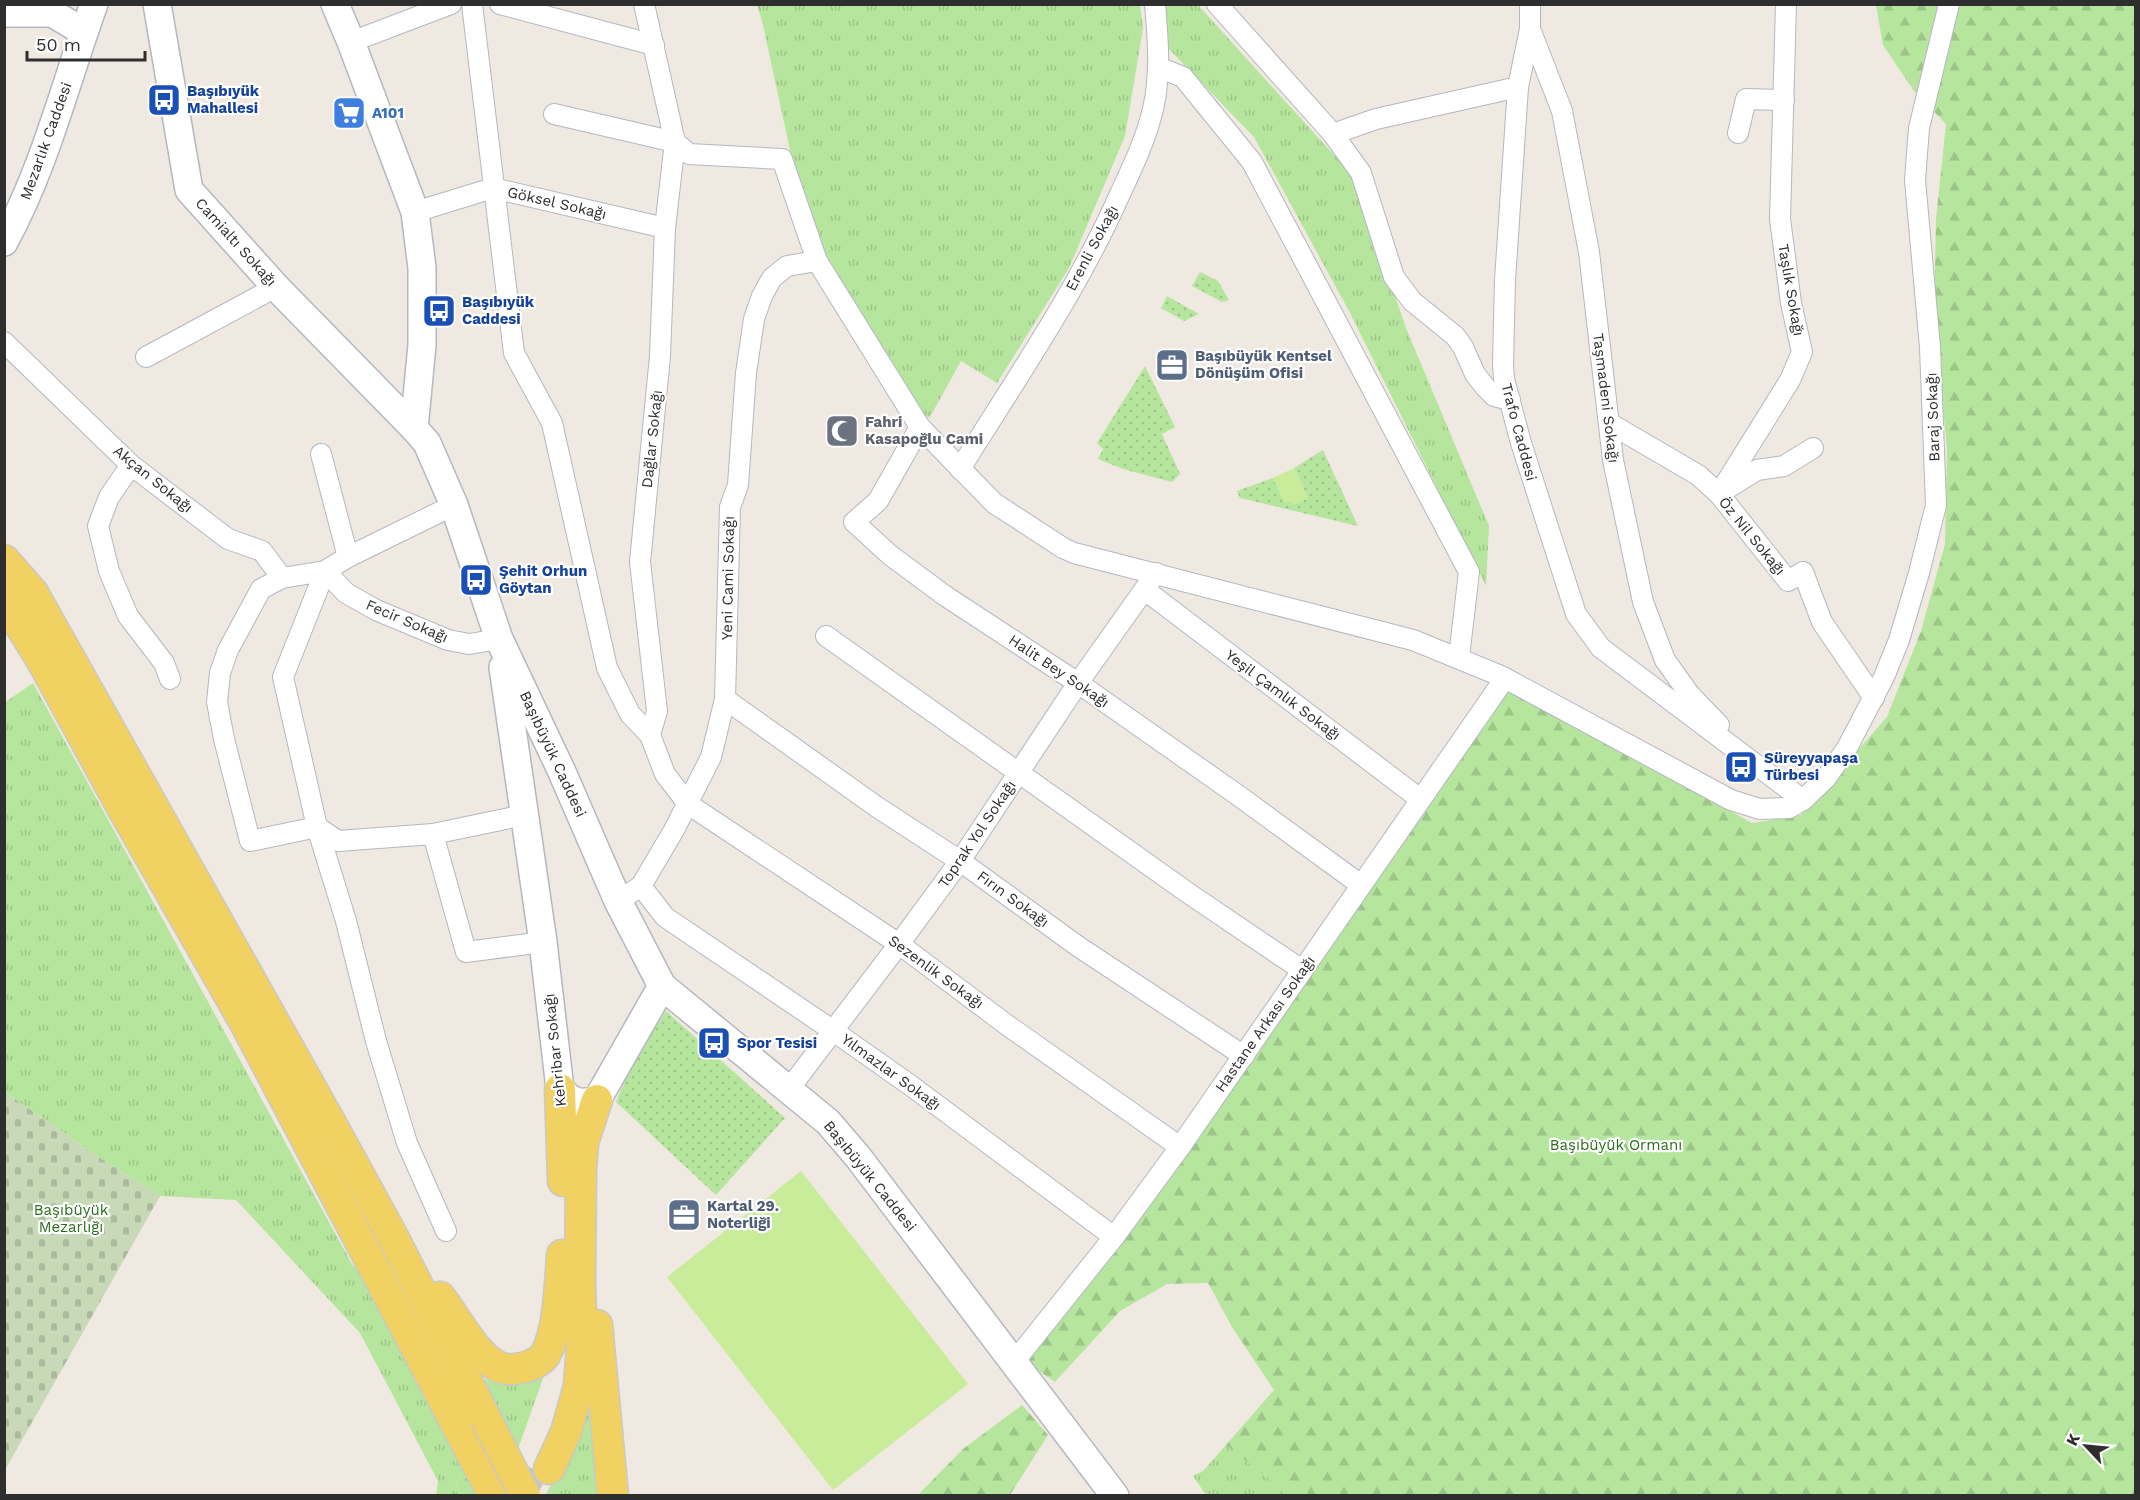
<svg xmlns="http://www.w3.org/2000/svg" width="2140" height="1500" viewBox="0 0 2140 1500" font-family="'Work Sans',sans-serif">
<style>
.grass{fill:url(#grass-tufts)}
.forest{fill:url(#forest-firs)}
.cemetery{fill:url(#cemetery-stones)}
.park{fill:url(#park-dots)}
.pitch{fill:#c9ec9a}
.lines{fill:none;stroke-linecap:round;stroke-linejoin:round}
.primary-tunnel{stroke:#c8c4bd;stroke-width:30;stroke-dasharray:30 15;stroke-linecap:butt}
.street-casing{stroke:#b4b7c1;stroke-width:22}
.secondary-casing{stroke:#b4b7c1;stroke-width:30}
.primary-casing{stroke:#c9c9c9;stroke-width:33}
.street{stroke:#fff;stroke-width:20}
.secondary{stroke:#fff;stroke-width:27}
.primary{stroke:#f2d163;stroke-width:30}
.primary-bridge-casing{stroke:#c9c9c9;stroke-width:33;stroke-linecap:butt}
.primary-bridge{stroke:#f2d163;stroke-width:30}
.labels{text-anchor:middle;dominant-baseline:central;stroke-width:4.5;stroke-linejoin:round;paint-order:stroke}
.transit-label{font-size:15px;font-weight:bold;fill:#164399;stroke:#fff;text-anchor:start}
.shop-label{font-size:15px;font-weight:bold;fill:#366cbe;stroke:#fff;text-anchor:start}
.street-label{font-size:15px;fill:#2e2e2e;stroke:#fff}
.service-label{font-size:15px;font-weight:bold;fill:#4e5e75;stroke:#fff;text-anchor:start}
.worship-label{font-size:15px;font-weight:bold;fill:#5b616d;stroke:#fff;text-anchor:start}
.park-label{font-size:15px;fill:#2c6e1b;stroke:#fff}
</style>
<defs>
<pattern id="grass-tufts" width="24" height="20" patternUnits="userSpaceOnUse" patternTransform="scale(1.5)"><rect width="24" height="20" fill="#b6e59e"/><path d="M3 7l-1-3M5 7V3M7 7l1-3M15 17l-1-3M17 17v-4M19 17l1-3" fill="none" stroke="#9dc588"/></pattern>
<pattern id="forest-firs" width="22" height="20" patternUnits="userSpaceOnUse" patternTransform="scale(1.5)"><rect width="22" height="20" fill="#b6e59e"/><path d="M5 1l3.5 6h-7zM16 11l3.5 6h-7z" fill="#9dc588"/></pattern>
<pattern id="cemetery-stones" width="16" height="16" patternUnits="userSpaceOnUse" patternTransform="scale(1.5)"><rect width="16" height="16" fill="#c8d9b8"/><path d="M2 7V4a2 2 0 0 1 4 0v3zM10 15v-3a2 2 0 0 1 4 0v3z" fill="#acbb9e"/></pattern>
<pattern id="park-dots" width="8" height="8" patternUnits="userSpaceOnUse" patternTransform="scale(1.5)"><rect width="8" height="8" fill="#b6e59e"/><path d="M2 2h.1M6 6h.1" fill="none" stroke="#9dc588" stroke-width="1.8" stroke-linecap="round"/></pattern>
</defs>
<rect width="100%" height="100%" fill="#efe9e1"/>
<g class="grass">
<path d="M 757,5 L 1140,5 L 1143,28 L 1125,136 L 1069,268 L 997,383 L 961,361 L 930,417 L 917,419 L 823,249 L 796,178 L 763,25 Z"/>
<path d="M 1163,5 L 1198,5 L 1353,176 L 1406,328 L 1489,526 L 1486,586 L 1349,311 L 1254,137 L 1167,47 Z"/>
<path d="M 33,683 L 352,1264 L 361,1275 L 463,1471 L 457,1481 L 455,1495 L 436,1495 L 438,1481 L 360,1333 L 236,1200 L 160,1196 L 97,1156 L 5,1092 L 4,703 Z"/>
<path d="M 545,1373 L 514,1460 L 474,1375 C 499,1387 519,1382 545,1373 Z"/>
<path d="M 589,1382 L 600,1495 L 545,1496 L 553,1481 Z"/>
<path d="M 1226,1445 L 1284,1490 L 1286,1495 L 1206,1495 L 1193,1476 L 1203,1471 Z"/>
</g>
<g class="forest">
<path d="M 1876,5 L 2135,5 L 2135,1495 L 1286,1495 L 1283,1490 L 1226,1445 L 1274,1390 L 1232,1327 L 1208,1283 L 1167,1284 L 1120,1311 L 1055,1382 L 1025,1361 L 1507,684 L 1752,823 L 1801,815 L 1887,717 L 1921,631 L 1945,544 L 1947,449 L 1934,319 L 1936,219 L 1946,124 L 1914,91 L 1883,45 Z"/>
<path d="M 1022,1405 L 1048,1435 L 1010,1495 L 918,1495 L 963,1449 Z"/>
<path d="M 463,1471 L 478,1495 L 455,1496 L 457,1481 Z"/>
</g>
<path class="cemetery" d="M 5,1092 L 97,1156 L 160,1196 L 5,1470 Z"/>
<g class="park">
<path d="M 1200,272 L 1218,281 L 1229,300 L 1222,302 L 1192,286 Z"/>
<path d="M 1167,296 L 1199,314 L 1184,321 L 1161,308 Z"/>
<path d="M 1145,366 L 1175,427 L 1162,434 L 1180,474 L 1172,482 L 1123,469 L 1098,459 L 1103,449 L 1097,443 Z"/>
<path d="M 1323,450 L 1358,526 L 1240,498 L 1237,491 L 1273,478 L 1284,501 L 1296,504 L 1308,498 L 1294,468 Z"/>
<path d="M 666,1011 L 785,1118 L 716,1195 L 616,1102 L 638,1051 Z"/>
</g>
<g class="pitch">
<path d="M 1294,468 L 1308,498 L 1296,504 L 1284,501 L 1273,478 Z"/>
<path d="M 801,1171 L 968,1384 L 833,1490 L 667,1277 Z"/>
</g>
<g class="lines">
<path class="primary-tunnel" d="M 520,1496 L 538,1460"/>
<defs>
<g id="street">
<path d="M 472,4 L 514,353 L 552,423 L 607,668 L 630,714 L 650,735 L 665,774 L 688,804 L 899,944 L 1007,1025 L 1180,1147"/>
<path d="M 500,4 L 654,45"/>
<path d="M 644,4 L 675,142 L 689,154 L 782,159 L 817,261 L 920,427 L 994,503 L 1063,548 L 1074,553 L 1413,640 L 1501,676 L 1731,800 L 1760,809 L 1789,808 L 1803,800 L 1826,778 L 1847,748 L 1884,677 L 1899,640 L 1919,573 L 1936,505 L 1930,347 L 1915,180 L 1919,128 L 1949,4"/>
<path d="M 1217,4 L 1333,134 L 1376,119 L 1518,87"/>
<path d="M 1530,4 L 1530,29 L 1518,87 L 1505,280 L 1503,364 L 1504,379 L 1521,443 L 1576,614 L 1601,648 L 1803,800"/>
<path d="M 1530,29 L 1562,111 L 1589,252 L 1613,460 L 1643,602 L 1665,660 L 1690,695 L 1719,725"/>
<path d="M 351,42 L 451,4"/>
<path d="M 1158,67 L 1183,77 L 1252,162 L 1469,572 L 1459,657"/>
<path d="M 554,114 L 675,142 L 665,228 L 660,356 L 640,562 L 657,711 L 650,735"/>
<path d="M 1738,133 L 1746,99 L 1784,100"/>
<path d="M 1333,134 L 1361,173 L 1394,277 L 1412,301 L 1455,336 L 1463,347 L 1475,374 L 1486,388 L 1494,396 L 1510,400"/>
<path d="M 415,212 L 493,188 L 665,228"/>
<path d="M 4,342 L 131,465 L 228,539 L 262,551 L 282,578"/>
<path d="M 146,357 L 276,287"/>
<path d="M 1609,423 L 1698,475 L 1719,494 L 1788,581 L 1803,572 L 1822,622 L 1874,698"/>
<path d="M 920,427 L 878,501 L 854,522 L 890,555 L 944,595 L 1078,683 L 1239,796 L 1361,885"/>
<path d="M 321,454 L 348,557"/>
<path d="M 131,465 L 109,497 L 98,526 L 109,571 L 128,616 L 164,663 L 170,679"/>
<path d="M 960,469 C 1016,379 1077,291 1120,194 C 1133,166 1146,139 1153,109 C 1161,75 1158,39 1155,4"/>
<path d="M 1723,491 L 1757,470 L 1784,466 L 1813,448"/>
<path d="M 1719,494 L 1790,380 L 1802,352 L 1791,303 L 1780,219 L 1786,4"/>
<path d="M 1145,590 L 1420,799"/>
<path d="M 826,636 L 1191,895 L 1302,970"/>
<path d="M 499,639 L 469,644 L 448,640 L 376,610 L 346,593 L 325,571 L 282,578 L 261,589 L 228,650 L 220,673 L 217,702 L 224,739 L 250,841 L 317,827 L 338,841 L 433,834 L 524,815"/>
<path d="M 725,699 L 877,807 L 960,861 L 1079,947 L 1244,1056"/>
<path d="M 433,834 L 466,952 L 543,942"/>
<path d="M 641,886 L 665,917 L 832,1030 L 910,1085 L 1114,1237"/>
<path d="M 618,901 L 641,886 L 674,830 L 711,757 L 725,699 L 730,507 L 738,485 L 746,373 L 754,319 L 762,296 L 772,278 L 787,266 L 817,261"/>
<path d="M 789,1089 L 899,944 L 960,861 L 1078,683 L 1156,573"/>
<path d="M 446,1231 L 407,1143 L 376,1041 L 346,921 L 317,827 L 283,677 L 325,571 L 348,557 L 454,505"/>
<path d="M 1014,1362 L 1114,1237 L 1180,1147 L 1505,678"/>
</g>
<g id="secondary">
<path d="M 157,4 L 189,190 L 276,287 L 414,428 L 427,443 L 454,505 L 499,639 L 562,772 L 618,901 L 662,986 L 828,1122 L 858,1157 L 1115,1496"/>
<path d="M 335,4 L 351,42 L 415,212 L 422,268 L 422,345 L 414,428"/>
<path d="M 4,13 L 52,13 L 84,32"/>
<path d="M 4,242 C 45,167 65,84 94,4"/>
<path d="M 503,667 L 543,942 L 560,1089 C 571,1102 580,1105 597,1100 L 662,986"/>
</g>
<g id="primary">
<path d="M 4,560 L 33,593 L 328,1118 L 392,1235 L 485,1417"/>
<path d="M 4,600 L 41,659 L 124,811 L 244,1021 L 494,1496"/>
<path d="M 560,1089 L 563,1181"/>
<path d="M 440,1297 C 456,1317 473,1352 495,1365 C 503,1370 512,1370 521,1368 C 529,1367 541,1361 545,1355 C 559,1331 560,1282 562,1255"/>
<path d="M 597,1325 L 613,1496"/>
<path d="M 549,1469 L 566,1432 L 579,1386 L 582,1344 L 580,1285 L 581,1169 L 583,1143 L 597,1100"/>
</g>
</defs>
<use href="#street" class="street-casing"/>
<use href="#secondary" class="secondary-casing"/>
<use href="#primary" class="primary-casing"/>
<use href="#street" class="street"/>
<use href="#secondary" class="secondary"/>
<use href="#primary" class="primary"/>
<defs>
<path id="primary-bridge" d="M 485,1417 L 525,1496"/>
</defs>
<use href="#primary-bridge" class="primary-bridge-casing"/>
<use href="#primary-bridge" class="primary-bridge"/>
</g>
<defs>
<symbol id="bus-square" viewBox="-11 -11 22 22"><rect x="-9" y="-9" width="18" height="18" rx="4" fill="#1a4fb4" stroke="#fff"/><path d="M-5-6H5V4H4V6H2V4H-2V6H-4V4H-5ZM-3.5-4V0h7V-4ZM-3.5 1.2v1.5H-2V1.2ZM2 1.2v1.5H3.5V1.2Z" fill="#fff"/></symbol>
<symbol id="supermarket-square" viewBox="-11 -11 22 22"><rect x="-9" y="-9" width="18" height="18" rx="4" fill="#3f7fe0" stroke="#fff"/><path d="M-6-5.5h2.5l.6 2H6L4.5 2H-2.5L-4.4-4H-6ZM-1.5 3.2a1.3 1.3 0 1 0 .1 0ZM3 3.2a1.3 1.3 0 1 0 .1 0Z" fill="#fff"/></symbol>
<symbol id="office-square" viewBox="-11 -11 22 22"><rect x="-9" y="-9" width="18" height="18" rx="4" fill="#5c6f8a" stroke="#fff"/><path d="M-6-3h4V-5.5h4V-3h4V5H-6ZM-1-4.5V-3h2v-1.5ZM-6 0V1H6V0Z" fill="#fff"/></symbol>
<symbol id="mosque-square" viewBox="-11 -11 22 22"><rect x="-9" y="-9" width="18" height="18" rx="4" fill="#6b7280" stroke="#fff"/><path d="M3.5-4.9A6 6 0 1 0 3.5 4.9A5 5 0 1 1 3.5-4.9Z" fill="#fff"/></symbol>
</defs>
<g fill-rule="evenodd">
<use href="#bus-square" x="145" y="81" width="38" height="38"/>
<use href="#supermarket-square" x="330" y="94" width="38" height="38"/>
<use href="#bus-square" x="420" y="292" width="38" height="38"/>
<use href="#office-square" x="1153" y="346" width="38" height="38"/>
<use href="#mosque-square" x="823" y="412" width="38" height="38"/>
<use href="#bus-square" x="457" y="561" width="38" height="38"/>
<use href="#bus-square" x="1722" y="748" width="38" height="38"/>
<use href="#bus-square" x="695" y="1024" width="38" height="38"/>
<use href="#office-square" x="665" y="1196" width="38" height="38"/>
</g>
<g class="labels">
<g class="transit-label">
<text x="187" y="91">Başıbıyük<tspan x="187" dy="17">Mahallesi</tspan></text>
<text x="462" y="302">Başıbıyük<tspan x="462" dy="17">Caddesi</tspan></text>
<text x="499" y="571">Şehit Orhun<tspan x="499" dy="17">Göytan</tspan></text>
<text x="1764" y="758">Süreyyapaşa<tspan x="1764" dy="17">Türbesi</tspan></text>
<text x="737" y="1043">Spor Tesisi</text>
</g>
<g class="shop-label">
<text x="372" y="113">A101</text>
</g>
<g class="street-label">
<text transform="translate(46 141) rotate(-70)">Mezarlık Caddesi</text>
<text transform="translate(557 203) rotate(13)">Göksel Sokağı</text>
<text transform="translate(236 242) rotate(48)">Camialtı Sokağı</text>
<text transform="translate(1092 248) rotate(-62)">Erenli Sokağı</text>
<text transform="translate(1791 290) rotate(80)">Taşlık Sokağı</text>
<text transform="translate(1606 398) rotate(83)">Taşmadeni Sokağı</text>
<text transform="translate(1933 417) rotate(-92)">Baraj Sokağı</text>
<text transform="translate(1519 432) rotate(75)">Trafo Caddesi</text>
<text transform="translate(652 439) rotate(-84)">Dağlar Sokağı</text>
<text transform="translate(153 479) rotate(39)">Akçan Sokağı</text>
<text transform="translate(1752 536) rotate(51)">Öz Nil Sokağı</text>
<text transform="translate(728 578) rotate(-89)">Yeni Cami Sokağı</text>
<text transform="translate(407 621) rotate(23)">Fecir Sokağı</text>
<text transform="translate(1059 671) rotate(34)">Halit Bey Sokağı</text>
<text transform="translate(1283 695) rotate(37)">Yeşil Çamlık Sokağı</text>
<text transform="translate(553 754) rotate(65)">Başıbüyük Caddesi</text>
<text transform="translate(977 834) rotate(-56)">Toprak Yol Sokağı</text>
<text transform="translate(1013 899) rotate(36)">Fırın Sokağı</text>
<text transform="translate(936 972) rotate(36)">Sezenlik Sokağı</text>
<text transform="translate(1265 1024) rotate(-55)">Hastane Arkası Sokağı</text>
<text transform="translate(555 1050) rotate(-96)">Kehribar Sokağı</text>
<text transform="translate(891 1072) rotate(36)">Yılmazlar Sokağı</text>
<text transform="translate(870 1176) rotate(51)">Başıbüyük Caddesi</text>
</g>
<g class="service-label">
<text x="1195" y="356">Başıbüyük Kentsel<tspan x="1195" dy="17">Dönüşüm Ofisi</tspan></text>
<text x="707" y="1206">Kartal 29.<tspan x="707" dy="17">Noterliği</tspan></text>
</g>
<g class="worship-label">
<text x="865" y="422">Fahri<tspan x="865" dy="17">Kasapoğlu Cami</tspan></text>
</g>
<g class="park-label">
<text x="1616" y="1145">Başıbüyük Ormanı</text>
<text x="71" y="1210">Başıbüyük<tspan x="71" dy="17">Mezarlığı</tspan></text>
</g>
</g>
<rect width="2140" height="1500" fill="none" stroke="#2e2e2e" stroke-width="12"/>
<g transform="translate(2086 1446) rotate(296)" stroke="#ffffff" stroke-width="4.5" paint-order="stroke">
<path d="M0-4.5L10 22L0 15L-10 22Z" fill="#2e2e2e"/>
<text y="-9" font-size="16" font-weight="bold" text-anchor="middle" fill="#2e2e2e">K</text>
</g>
<path d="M27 51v9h118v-9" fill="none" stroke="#2e2e2e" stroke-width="3"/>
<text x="36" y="51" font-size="18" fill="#2e2e2e" stroke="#ffffff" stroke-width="4.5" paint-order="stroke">50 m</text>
</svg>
